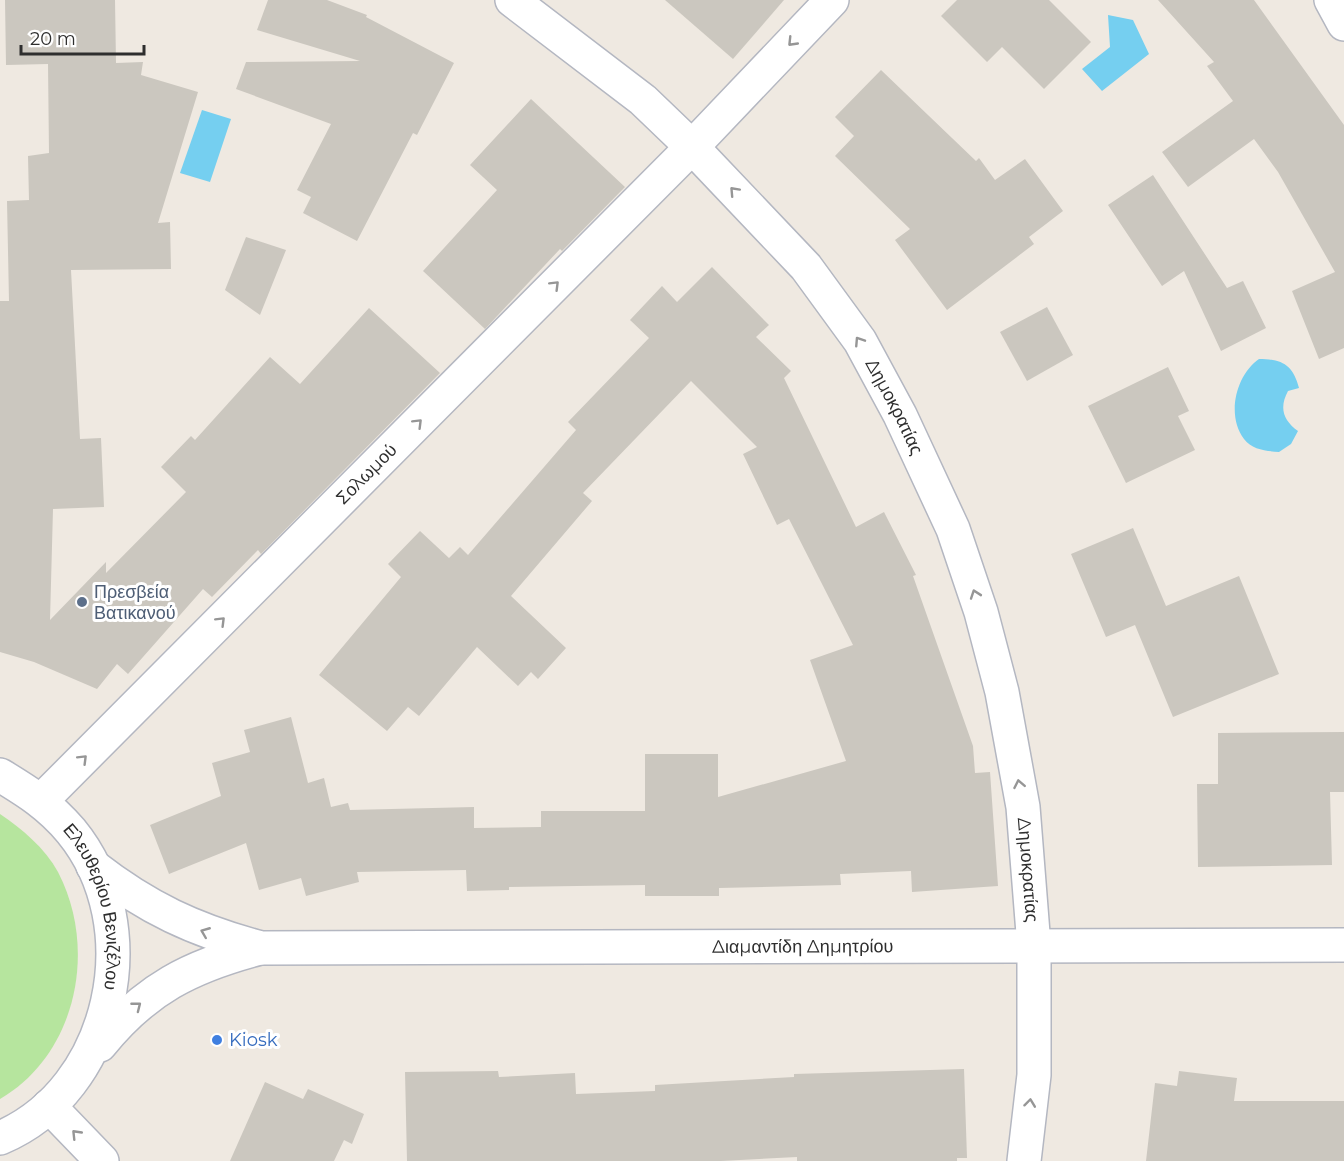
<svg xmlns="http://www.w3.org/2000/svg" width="1344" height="1161" viewBox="0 0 1344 1161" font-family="Montserrat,sans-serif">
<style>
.green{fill:#b6e59e}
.water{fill:#75cff0}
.building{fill:#cbc7bf}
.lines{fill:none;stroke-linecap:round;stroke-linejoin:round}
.minor-casing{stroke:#b4b7c1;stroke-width:36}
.minor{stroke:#fff;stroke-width:33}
.oneway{stroke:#969696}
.service-dot{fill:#5c6f8a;stroke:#fff;stroke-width:2}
.shop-dot{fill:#3f7fe0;stroke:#fff;stroke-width:2}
.labels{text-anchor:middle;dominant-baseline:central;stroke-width:6;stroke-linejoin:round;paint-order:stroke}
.street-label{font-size:18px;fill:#2e2e2e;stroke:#fff}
.service-label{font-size:18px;fill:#4e5e75;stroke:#fff;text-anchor:start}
.shop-label{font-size:18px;fill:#366cbe;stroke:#fff;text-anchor:start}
</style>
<rect width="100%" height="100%" fill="#efe9e1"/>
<path class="green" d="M 0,814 C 22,829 45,848 58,872 C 98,949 77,1054 0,1099 Z"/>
<g class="water">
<path d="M 1108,15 L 1133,20 L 1149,54 L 1102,91 L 1082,69 L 1110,47 Z"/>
<path d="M 202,110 L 231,119 L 210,182 L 180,173 Z"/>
<path d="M 1259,359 C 1282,359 1293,365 1299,388 L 1288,391 C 1279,408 1283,420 1298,431 L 1291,444 L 1279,452 C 1267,451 1252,450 1244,439 C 1226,415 1236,375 1259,359 Z"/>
</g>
<g class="building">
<path d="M 5,0 L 115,0 L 116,63 L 143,62 L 141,75 L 198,92 L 158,223 L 170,222 L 171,269 L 71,270 L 80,439 L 101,438 L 104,507 L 53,509 L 50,620 L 106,562 L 106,573 L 186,492 L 161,467 L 191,436 L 195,440 L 270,357 L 300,384 L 369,308 L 440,373 L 261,554 L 258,550 L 212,597 L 203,589 L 128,674 L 117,664 L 97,689 L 34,662 L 0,652 L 0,301 L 9,301 L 7,201 L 29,200 L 28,156 L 49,153 L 48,64 L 6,65 Z"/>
<path d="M 268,0 L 327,0 L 367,15 L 366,17 L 454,63 L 417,135 L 413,133 L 357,241 L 303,213 L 311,197 L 297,190 L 331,124 L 236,89 L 246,62 L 360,61 L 257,30 Z"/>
<path d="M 665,0 L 784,0 L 733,59 Z"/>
<path d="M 957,0 L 1049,0 L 1091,42 L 1044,89 L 1002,47 L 987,62 L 941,16 Z"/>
<path d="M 1158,0 L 1254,0 L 1344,125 L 1344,348 L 1319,359 L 1292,291 L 1335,272 L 1278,172 L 1254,139 L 1188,187 L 1162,152 L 1233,101 L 1207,66 L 1214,62 Z"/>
<path d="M 881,70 L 976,161 L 979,158 L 995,180 L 1025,159 L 1063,211 L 1029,237 L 1034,244 L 947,310 L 895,240 L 910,229 L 835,156 L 854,136 L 835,117 Z"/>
<path d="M 531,99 L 625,187 L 562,251 L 560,249 L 485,329 L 423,271 L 497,190 L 470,165 Z"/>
<path d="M 1153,175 L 1227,288 L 1243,281 L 1266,328 L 1221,351 L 1184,271 L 1162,286 L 1108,205 Z"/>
<path d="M 246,237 L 286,250 L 260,315 L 225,290 Z"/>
<path d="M 712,267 L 769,325 L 756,337 L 791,371 L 784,378 L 856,527 L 884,512 L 916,575 L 913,576 L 973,746 L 975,773 L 990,772 L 998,886 L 912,892 L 911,871 L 840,874 L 841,885 L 719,888 L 719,896 L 645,896 L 645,885 L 509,887 L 509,890 L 467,891 L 466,870 L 357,872 L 359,882 L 306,896 L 301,878 L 259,890 L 246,843 L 169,874 L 150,825 L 221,796 L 212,763 L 250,752 L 244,730 L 291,717 L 308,783 L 324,778 L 331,807 L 348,803 L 350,810 L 474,807 L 474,828 L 541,827 L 541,811 L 645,811 L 645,754 L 718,754 L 718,797 L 846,761 L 810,660 L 853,645 L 789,519 L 777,525 L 743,454 L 757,447 L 691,381 L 583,493 L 592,501 L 511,596 L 566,648 L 538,679 L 531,672 L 518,686 L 477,647 L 419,716 L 408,707 L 387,731 L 319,675 L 401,577 L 388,564 L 420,531 L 449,558 L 460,547 L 468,555 L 576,430 L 568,422 L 649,338 L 630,320 L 662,286 L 677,302 Z"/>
<path d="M 1047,307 L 1073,355 L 1027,381 L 1000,332 Z"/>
<path d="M 1168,367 L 1189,411 L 1178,416 L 1195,450 L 1126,483 L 1088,406 Z"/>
<path d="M 1133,528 L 1166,606 L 1239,576 L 1279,674 L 1173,717 L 1135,625 L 1106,637 L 1071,554 Z"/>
<path d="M 1344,732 L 1344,792 L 1330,792 L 1332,865 L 1198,867 L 1197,784 L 1218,784 L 1218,733 Z"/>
<path d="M 964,1069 L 967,1158 L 957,1158 L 957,1161 L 797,1161 L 797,1157 L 721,1161 L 407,1161 L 405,1072 L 498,1071 L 499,1077 L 575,1073 L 576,1094 L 655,1091 L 655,1085 L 794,1077 L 794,1074 Z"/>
<path d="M 1179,1071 L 1237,1078 L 1234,1101 L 1344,1101 L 1344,1161 L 1146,1161 L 1155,1083 L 1177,1086 Z"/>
<path d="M 265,1082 L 303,1099 L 308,1089 L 364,1114 L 352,1144 L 344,1140 L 334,1161 L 230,1161 Z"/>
</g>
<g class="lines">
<defs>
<g id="minor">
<path id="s1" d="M 512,0 L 643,100 L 692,147 L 806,267 L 860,341 L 900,415 L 953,529 L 981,612 L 1002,692 L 1023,807 L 1034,946 L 1034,1075 L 1024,1161"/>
<path d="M 1331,0 L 1344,24"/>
<path id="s2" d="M 0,775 C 28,792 49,805 71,831 C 149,926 114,1090 0,1138"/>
<path id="s3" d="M 42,800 L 692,147 L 832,0"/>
<path id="s4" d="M 93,866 C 147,908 194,930 261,948 L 1344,945"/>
<path d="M 100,1045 C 145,989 191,966 260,948"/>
<path d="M 49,1106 L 102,1161"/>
</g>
</defs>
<use href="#minor" class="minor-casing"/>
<use href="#minor" class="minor"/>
</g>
<defs><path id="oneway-chevron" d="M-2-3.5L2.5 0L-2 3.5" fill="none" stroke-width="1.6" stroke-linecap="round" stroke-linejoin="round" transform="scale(1.5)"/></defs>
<g class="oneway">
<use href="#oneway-chevron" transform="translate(792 42) rotate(134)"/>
<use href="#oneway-chevron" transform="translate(734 191) rotate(-133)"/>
<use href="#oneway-chevron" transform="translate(555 285) rotate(-45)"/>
<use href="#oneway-chevron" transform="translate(859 341) rotate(-123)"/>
<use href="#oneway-chevron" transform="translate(418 423) rotate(-45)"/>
<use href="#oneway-chevron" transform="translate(975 594) rotate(-109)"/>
<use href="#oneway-chevron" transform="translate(221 621) rotate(-45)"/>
<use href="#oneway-chevron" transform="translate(83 759) rotate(-45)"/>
<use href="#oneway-chevron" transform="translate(1019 784) rotate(-101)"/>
<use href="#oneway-chevron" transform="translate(205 932) rotate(-158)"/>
<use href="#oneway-chevron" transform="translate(137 1006) rotate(-38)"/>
<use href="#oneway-chevron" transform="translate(1030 1103) rotate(-83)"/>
<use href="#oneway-chevron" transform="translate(76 1134) rotate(-134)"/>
</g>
<circle class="service-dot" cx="82" cy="602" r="6"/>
<circle class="shop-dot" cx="217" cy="1040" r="6"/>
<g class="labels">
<g class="street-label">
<text stroke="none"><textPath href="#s1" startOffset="564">Δημοκρατίας</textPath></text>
<text stroke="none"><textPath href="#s3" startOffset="460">Σολωμού</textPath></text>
<text stroke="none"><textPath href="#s1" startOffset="1050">Δημοκρατίας</textPath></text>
<text stroke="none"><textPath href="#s2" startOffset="172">Ελευθερίου Βενιζέλου</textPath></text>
<text stroke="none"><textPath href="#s4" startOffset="730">Διαμαντίδη Δημητρίου</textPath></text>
</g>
<g class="service-label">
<text x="94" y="592">Πρεσβεία<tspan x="94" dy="21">Βατικανού</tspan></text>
</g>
<g class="shop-label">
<text x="229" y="1040">Kiosk</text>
</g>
</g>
<path d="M21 45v9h123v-9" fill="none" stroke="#2e2e2e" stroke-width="3"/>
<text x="30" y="45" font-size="18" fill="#2e2e2e" stroke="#ffffff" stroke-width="4.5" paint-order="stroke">20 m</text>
</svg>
